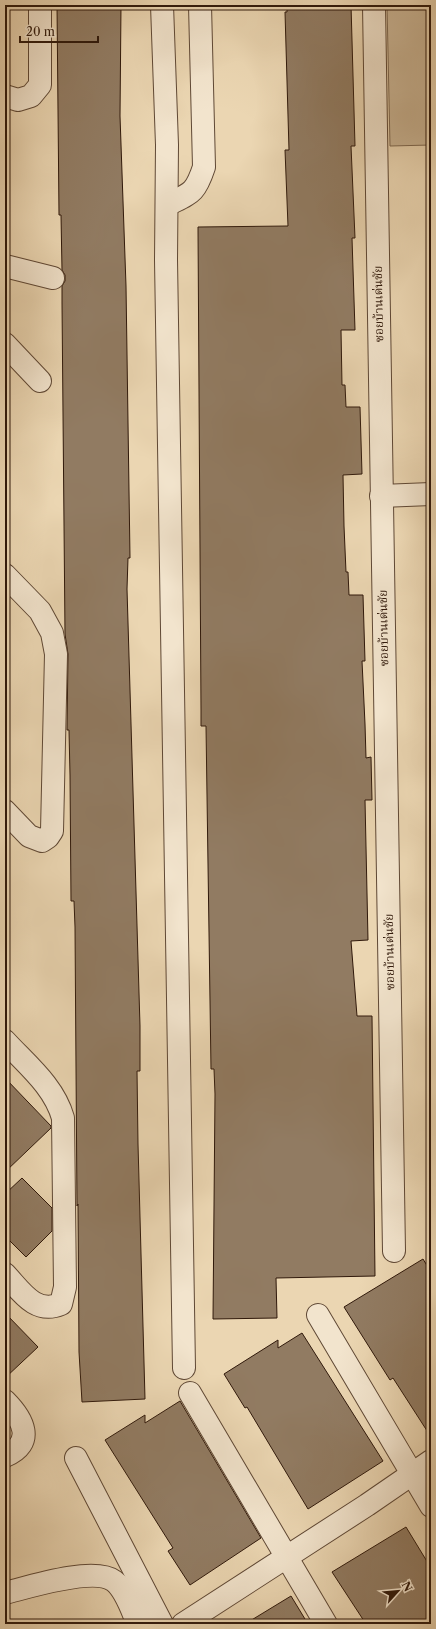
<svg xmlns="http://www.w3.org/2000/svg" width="436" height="1629" viewBox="0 0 436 1629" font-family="'Libre Caslon Text','Noto Serif Thai',serif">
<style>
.green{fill:#cbb696;stroke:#7e6850}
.building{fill:#917b62;stroke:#30190b}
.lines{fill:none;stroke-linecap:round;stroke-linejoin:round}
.street-casing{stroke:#5f4835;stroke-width:24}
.street{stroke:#f2e4cd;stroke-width:22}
.labels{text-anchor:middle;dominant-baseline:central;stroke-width:3.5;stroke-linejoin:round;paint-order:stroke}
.street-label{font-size:12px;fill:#30190b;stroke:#f2e4cd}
</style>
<rect width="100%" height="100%" fill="#ebd6b2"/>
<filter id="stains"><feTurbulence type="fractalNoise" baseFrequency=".005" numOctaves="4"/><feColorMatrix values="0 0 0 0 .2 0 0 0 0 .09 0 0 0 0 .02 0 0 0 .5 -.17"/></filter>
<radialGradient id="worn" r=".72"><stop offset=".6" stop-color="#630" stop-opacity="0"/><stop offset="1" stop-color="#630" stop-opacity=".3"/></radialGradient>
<path class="green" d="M 387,5 L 431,5 L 431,145 L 390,146 Z"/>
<g class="building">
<path d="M 57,5 L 121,5 L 120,116 L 126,286 L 130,558 L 128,558 L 127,589 L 140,1026 L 140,1071 L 137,1071 L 138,1144 L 145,1399 L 82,1402 L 79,1352 L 78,1204 L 77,1206 L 75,927 L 74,901 L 71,901 L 70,775 L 69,730 L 67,730 L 68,654 L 65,634 L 62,303 L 62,286 L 65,281 L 65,275 L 62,270 L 61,215 L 59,215 Z"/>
<path d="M 287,5 L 351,5 L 355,146 L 351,146 L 355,238 L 352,238 L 355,330 L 341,330 L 342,385 L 345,385 L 346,407 L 360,407 L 362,474 L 343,475 L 344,526 L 346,572 L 348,572 L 349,595 L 363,595 L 365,661 L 362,661 L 365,724 L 366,758 L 371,757 L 372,800 L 365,800 L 368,940 L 351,941 L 357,1016 L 372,1016 L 375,1276 L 276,1278 L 277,1318 L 213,1319 L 215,1094 L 214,1069 L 211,1069 L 206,726 L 201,726 L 201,710 L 198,227 L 288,226 L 285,150 L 289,150 L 285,12 L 287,12 Z"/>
<path d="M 5,1078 L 51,1126 L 51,1128 L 5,1172 Z"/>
<path d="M 22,1178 L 52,1208 L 52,1231 L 26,1257 L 5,1236 L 5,1194 Z"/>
<path d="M 423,1259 L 431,1272 L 431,1437 L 393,1378 L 390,1380 L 344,1307 Z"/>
<path d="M 5,1313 L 38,1347 L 5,1378 Z"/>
<path d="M 302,1333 L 383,1461 L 308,1509 L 247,1407 L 245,1408 L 224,1374 L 278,1340 L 278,1348 Z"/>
<path d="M 180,1401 L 261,1538 L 190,1585 L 168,1551 L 173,1548 L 105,1440 L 145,1415 L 145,1423 Z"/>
<path d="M 406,1527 L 431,1568 L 431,1619 L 423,1624 L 366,1624 L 332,1572 Z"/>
<path d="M 291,1596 L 308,1624 L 245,1624 Z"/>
</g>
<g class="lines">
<defs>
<g id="street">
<path d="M 162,5 L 167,145 L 166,260 L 184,1368"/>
<path d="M 374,5 L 394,1251"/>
<path d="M 5,96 L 18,100 L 31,96 L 40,85 L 40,5"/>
<path d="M 167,205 C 191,193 195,194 204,167 L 200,5"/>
<path d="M 5,266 L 53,278"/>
<path d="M 5,344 L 40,381"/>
<path d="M 381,496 L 431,494"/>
<path d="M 5,575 L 40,611 L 52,633 L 56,654 L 52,831 L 48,837 L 42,841 L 29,836 L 5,811"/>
<path d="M 5,1041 C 27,1065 54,1086 63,1118 L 65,1287 L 61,1304 C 35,1315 21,1291 5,1274"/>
<path d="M 318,1315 L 431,1506"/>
<path d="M 190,1393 L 326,1624"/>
<path d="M 5,1401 C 23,1419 36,1443 5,1456"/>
<path d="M 76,1458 L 162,1624"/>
<path d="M 5,1593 C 29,1587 94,1566 114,1581 C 126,1590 132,1611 138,1624"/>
<path d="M 183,1624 L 367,1505 L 431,1461"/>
</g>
</defs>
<use href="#street" class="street-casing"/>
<use href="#street" class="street"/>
</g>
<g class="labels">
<g class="street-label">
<text transform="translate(378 304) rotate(-91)">ซอยบ้านเด่นชัย</text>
<text transform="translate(383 628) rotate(-91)">ซอยบ้านเด่นชัย</text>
<text transform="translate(389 952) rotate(-91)">ซอยบ้านเด่นชัย</text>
</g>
</g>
<rect width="436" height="1629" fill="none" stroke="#ebd6b2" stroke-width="20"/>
<rect x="6" y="6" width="424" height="1617" fill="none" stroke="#30190b" stroke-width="2"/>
<rect x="10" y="10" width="416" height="1609" fill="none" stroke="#30190b"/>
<g transform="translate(398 1591) rotate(63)" stroke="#f2e4cd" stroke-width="3" paint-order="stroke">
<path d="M0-3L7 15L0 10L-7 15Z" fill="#30190b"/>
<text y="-6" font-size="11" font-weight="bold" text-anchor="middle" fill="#30190b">N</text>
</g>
<path d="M20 36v6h78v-6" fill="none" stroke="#30190b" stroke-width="2"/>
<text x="26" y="36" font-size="12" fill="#30190b" stroke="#f2e4cd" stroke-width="3" paint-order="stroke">20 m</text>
<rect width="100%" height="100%" filter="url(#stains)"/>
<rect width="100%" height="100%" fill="url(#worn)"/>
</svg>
